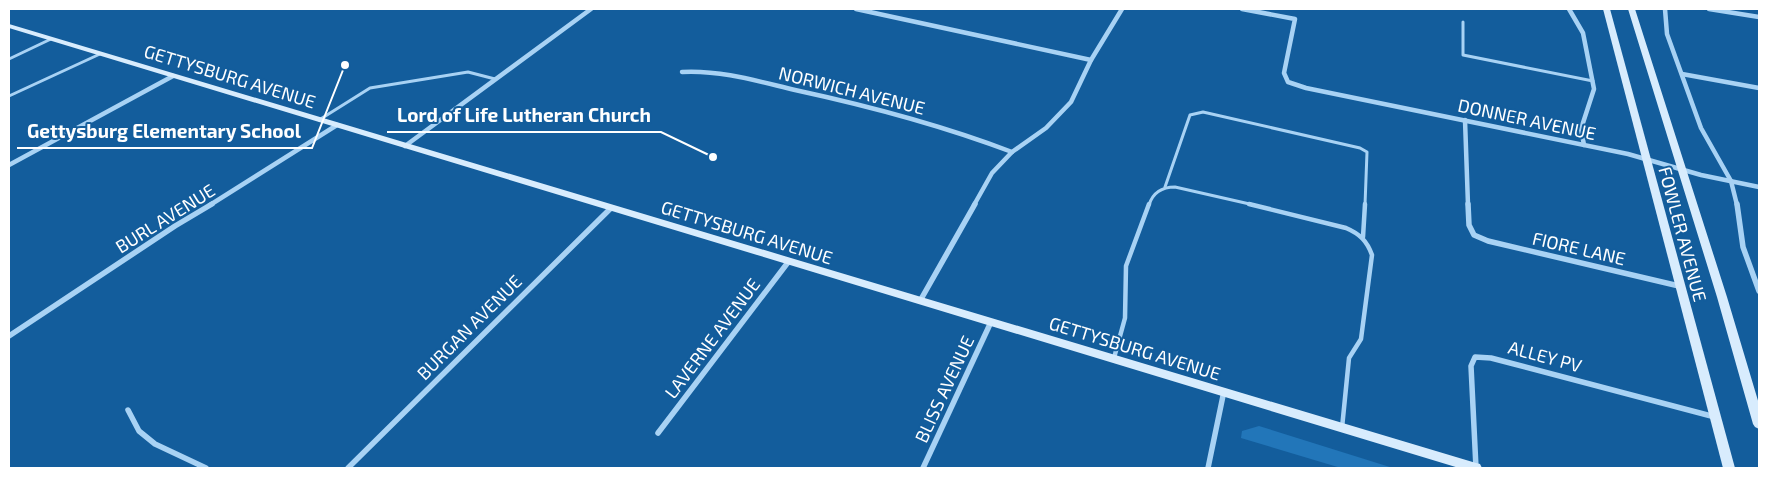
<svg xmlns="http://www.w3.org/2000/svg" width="1768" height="477" viewBox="0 0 1768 477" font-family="'Exo 2',sans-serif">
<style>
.green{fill:#2276b9}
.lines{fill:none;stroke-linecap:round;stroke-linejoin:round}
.lane-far1{stroke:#a8d2f4;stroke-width:3}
.lane{stroke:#a8d2f4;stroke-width:4.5}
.street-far1{stroke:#a8d2f4;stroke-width:4.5}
.street{stroke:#a8d2f4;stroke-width:5.5}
.secondary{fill:#d8ecfd;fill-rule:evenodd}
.labels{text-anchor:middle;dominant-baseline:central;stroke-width:4;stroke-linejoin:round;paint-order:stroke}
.street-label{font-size:18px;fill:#fff;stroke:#135d9c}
.leader{fill:none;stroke:#fff;stroke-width:2}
.callout-dot{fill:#fff;stroke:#135d9c;stroke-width:2}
.callout-label{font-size:19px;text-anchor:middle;font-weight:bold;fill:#fff;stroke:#135d9c;stroke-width:4;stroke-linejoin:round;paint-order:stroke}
</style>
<rect width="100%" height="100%" fill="#135d9c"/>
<path class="green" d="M 1259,426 L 1393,468 L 1341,468 L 1241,438 L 1242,431 Z"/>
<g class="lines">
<g class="lane-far1">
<path d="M 1463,22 L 1463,55 L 1593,81"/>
<path d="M 9,59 L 51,39"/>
<path d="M 9,96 L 100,54"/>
<path d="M 319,120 L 370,88 L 468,72 L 495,79"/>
<path d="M 1165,187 L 1190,115 L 1203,112 L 1360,148 L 1367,152 L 1365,205"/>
<path d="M 1149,205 C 1153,192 1162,187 1175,187 L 1254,205"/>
</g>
<g class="lane">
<path d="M 1249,204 L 1346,228 C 1360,234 1367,241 1372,255 L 1361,339 L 1349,358 L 1342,428"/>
<path d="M 1363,237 L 1365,204"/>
<path d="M 1114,358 L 1125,318 L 1126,266 L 1149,204"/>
</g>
<g class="street-far1">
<path d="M 856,9 L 1091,60"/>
<path d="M 1242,9 L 1295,19 L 1284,73 L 1288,82 L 1306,88 L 1628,154 L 1701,175 L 1759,187"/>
<path d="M 1569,9 L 1583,33 L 1594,89 L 1581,129 L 1584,145"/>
<path d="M 1665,9 L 1667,34 L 1701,128 L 1731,181 L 1737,205"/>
<path d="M 1709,9 L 1759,17"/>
<path d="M 682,72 C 721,70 757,81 795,90 C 869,106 941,125 1012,152"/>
<path d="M 1682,74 L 1759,88"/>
<path d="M 1465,120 L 1468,205"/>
<path d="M 405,146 L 591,9"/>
<path d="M 9,165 L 173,76"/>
<path d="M 210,205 L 337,125"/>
<path d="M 974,205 L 992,173 L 1012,152 L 1046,128 L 1071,102 L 1091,60 L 1122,9"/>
</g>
<g class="street">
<path d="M 1468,204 L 1469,225 L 1474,235 L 1488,241 L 1679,286"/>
<path d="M 1737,204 L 1743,247 L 1759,291"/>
<path d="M 920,301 L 975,204"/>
<path d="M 9,336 L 175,226 L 212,204"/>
<path d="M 128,410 L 139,431 L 155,444 L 206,468"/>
<path d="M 658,433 L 789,261"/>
<path d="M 348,468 L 611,208"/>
<path d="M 923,468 L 991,322"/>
<path d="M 1208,468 L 1224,391"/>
<path d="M 1476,468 L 1471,366 L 1475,357 L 1491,358 L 1715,417"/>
</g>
<g class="secondary">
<path d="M 1603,9 L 1610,9 L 1735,468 L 1723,468 Z"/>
<path d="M 1628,9 L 1635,9 L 1727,297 L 1759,404 L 1759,429 L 1755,427 L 1753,424 L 1717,297 Z"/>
<path d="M 9,24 L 1476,463 L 1480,464 L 1482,468 L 1459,468 L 9,28 Z"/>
</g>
</g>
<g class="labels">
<g class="street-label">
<text transform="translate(230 76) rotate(17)">GETTYSBURG AVENUE</text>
<text transform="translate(852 90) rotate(14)">NORWICH AVENUE</text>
<text transform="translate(1527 119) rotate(12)">DONNER AVENUE</text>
<text transform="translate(165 218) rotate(-32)">BURL AVENUE</text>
<text transform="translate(747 232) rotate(17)">GETTYSBURG AVENUE</text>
<text transform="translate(1683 234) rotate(75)">FOWLER AVENUE</text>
<text transform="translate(1579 248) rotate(13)">FIORE LANE</text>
<text transform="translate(469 327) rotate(-45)">BURGAN AVENUE</text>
<text transform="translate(712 338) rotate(-53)">LAVERNE AVENUE</text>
<text transform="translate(1135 348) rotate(17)">GETTYSBURG AVENUE</text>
<text transform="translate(1545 356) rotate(15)">ALLEY PV</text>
<text transform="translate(944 389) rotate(-65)">BLISS AVENUE</text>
</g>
</g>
<path class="leader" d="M713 157L661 132H387M345 65L312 148H17"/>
<g class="callout-dot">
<circle cx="713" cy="157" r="5"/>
<circle cx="345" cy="65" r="5"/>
</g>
<g class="callout-label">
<text x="524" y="122">Lord of Life Lutheran Church</text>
<text x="164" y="138">Gettysburg Elementary School</text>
</g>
<rect width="1768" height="477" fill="none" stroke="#ffffff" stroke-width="20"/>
</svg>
